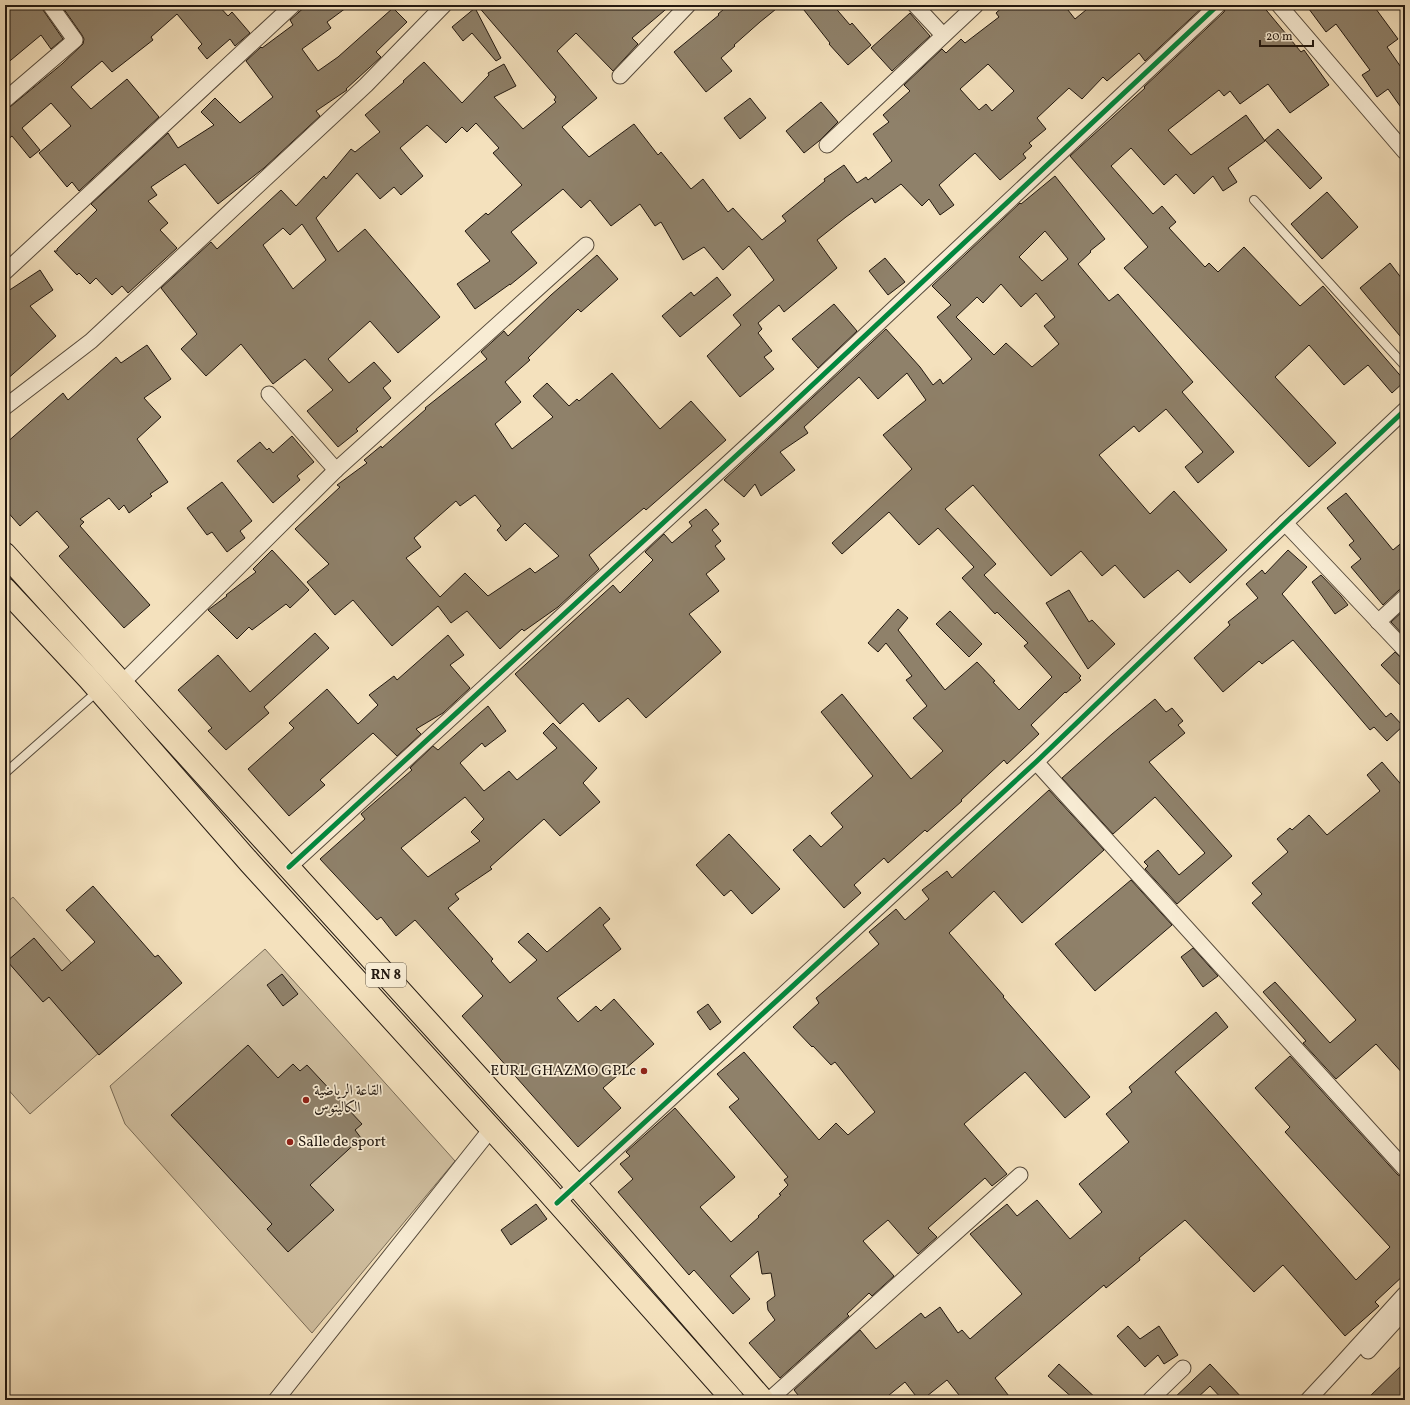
<svg xmlns="http://www.w3.org/2000/svg" width="1410" height="1405" viewBox="0 0 1410 1405" font-family="Vollkorn,Amiri,serif">
<style>
.green{fill:#d0bfa0;stroke:#796c58}
.building{fill:#8f816a;stroke:#221810;fill-rule:evenodd}
.lines{fill:none;stroke-linecap:round;stroke-linejoin:round}
.service-casing{stroke:#564a3b;stroke-width:10}
.minor-casing{stroke:#564a3b;stroke-width:17}
.primary-casing{stroke:#221810;stroke-width:24}
.service{stroke:#f8ecd4;stroke-width:8}
.minor{stroke:#f8ecd4;stroke-width:15}
.primary{stroke:#f4e1bd;stroke-width:22}
.cycleway-casing{stroke:#f8ecd4;stroke-width:8}
.cycleway{stroke:#00873e;stroke-width:5}
.poi-dot{fill:#8f2418;stroke:#f8ecd4;stroke-width:1.5}
.labels{text-anchor:middle;dominant-baseline:central;stroke-width:3.5;stroke-linejoin:round;paint-order:stroke}
.shield{fill:#f8ecd4;stroke:#62584b;stroke-width:1}
.shield-label{font-size:14px;font-weight:bold;fill:#221810}
.poi-label{font-size:15px;fill:#221810;stroke:#f8ecd4;text-anchor:start}
</style>
<rect width="100%" height="100%" fill="#f4e1bd"/>
<filter id="stains"><feTurbulence type="fractalNoise" baseFrequency=".005" numOctaves="4"/><feColorMatrix values="0 0 0 0 .2 0 0 0 0 .09 0 0 0 0 .02 0 0 0 .5 -.17"/></filter>
<radialGradient id="worn" r=".72"><stop offset=".6" stop-color="#630" stop-opacity="0"/><stop offset="1" stop-color="#630" stop-opacity=".3"/></radialGradient>
<g class="green">
<path d="M 13,897 L 128,1027 L 30,1114 L 5,1086 L 5,904 Z"/>
<path d="M 265,949 L 455,1161 L 312,1333 L 125,1124 L 110,1086 Z"/>
</g>
<g class="building">
<path d="M 5,5 L 41,5 L 43,10 L 63,39 L 51,49 L 41,35 L 5,65 Z"/>
<path d="M 61,5 L 218,5 L 228,16 L 232,12 L 250,33 L 235,46 L 230,39 L 207,59 L 198,48 L 202,44 L 177,14 L 151,37 L 153,40 L 112,72 L 102,61 L 71,87 L 91,109 L 127,79 L 159,117 L 79,191 L 72,182 L 67,187 L 39,153 L 71,126 L 51,103 L 22,128 L 40,150 L 30,158 L 12,136 L 5,142 L 5,111 L 62,64 L 83,44 L 84,39 L 82,35 Z"/>
<path d="M 307,5 L 350,5 L 327,22 L 331,28 L 302,49 L 318,71 L 338,57 L 393,8 L 407,22 L 376,52 L 381,57 L 346,89 L 347,90 L 316,111 L 320,116 L 264,168 L 218,204 L 185,164 L 151,187 L 157,195 L 148,201 L 168,223 L 160,230 L 177,248 L 128,293 L 122,286 L 112,295 L 96,278 L 90,284 L 79,273 L 77,275 L 54,251 L 57,251 L 57,249 L 97,210 L 91,204 L 168,133 L 178,148 L 214,125 L 201,112 L 215,98 L 240,123 L 273,97 L 246,61 L 261,47 L 262,48 L 293,25 L 290,20 Z"/>
<path d="M 477,5 L 671,5 L 632,38 L 638,44 L 613,71 L 576,33 L 557,51 L 597,98 L 562,127 L 589,157 L 634,124 L 658,155 L 661,152 L 691,189 L 703,179 L 728,212 L 733,208 L 762,240 L 786,221 L 782,216 L 825,181 L 824,179 L 844,165 L 857,183 L 866,177 L 868,180 L 892,161 L 873,134 L 889,122 L 883,115 L 910,91 L 904,85 L 942,49 L 946,53 L 961,39 L 965,43 L 999,17 L 996,13 L 1005,5 L 1064,5 L 1075,19 L 1092,5 L 1205,5 L 1145,61 L 1139,53 L 1107,81 L 1103,77 L 1082,99 L 1069,88 L 1037,118 L 1046,129 L 1029,143 L 1032,146 L 1023,154 L 1026,158 L 1000,180 L 975,153 L 939,185 L 954,205 L 940,215 L 929,199 L 922,206 L 901,184 L 875,203 L 872,198 L 846,217 L 817,240 L 837,268 L 784,312 L 779,305 L 758,323 L 762,329 L 758,333 L 772,351 L 764,357 L 774,369 L 740,397 L 707,356 L 741,325 L 733,315 L 774,280 L 749,246 L 723,270 L 704,247 L 683,260 L 661,222 L 655,226 L 640,204 L 611,226 L 590,200 L 581,208 L 563,189 L 511,232 L 537,263 L 510,285 L 510,284 L 475,309 L 457,284 L 490,261 L 465,231 L 486,213 L 488,215 L 522,185 L 493,153 L 499,148 L 476,123 L 467,132 L 462,127 L 446,143 L 427,125 L 400,148 L 423,176 L 401,195 L 394,187 L 380,199 L 357,173 L 316,218 L 338,252 L 365,229 L 440,317 L 398,353 L 370,321 L 328,359 L 349,383 L 374,362 L 391,381 L 383,388 L 391,398 L 356,429 L 358,431 L 338,447 L 307,411 L 333,390 L 305,359 L 273,384 L 241,344 L 206,376 L 181,349 L 197,334 L 161,288 L 211,242 L 217,249 L 281,190 L 296,206 L 324,176 L 326,179 L 351,149 L 355,152 L 380,132 L 365,115 L 404,82 L 403,81 L 424,62 L 462,103 L 489,75 L 488,73 L 504,64 L 516,86 L 494,97 L 523,129 L 556,102 L 554,100 L 556,97 ZM 988,64 L 1014,91 L 992,111 L 986,104 L 979,110 L 960,89 ZM 302,224 L 326,260 L 293,289 L 263,245 L 283,228 L 290,235 Z"/>
<path d="M 729,5 L 781,5 L 760,22 L 734,45 L 735,46 L 721,58 L 732,71 L 706,92 L 674,52 L 719,15 L 718,14 Z"/>
<path d="M 800,5 L 833,5 L 850,25 L 852,23 L 871,45 L 848,65 L 829,44 L 830,43 Z"/>
<path d="M 1227,5 L 1262,5 L 1301,52 L 1304,50 L 1329,85 L 1290,113 L 1268,84 L 1240,104 L 1230,91 L 1224,96 L 1219,90 L 1168,130 L 1191,155 L 1246,115 L 1265,141 L 1228,168 L 1237,182 L 1223,191 L 1213,176 L 1194,194 L 1176,174 L 1164,185 L 1131,148 L 1111,166 L 1153,214 L 1162,206 L 1176,222 L 1169,228 L 1205,267 L 1209,263 L 1218,272 L 1244,247 L 1300,306 L 1323,286 L 1405,381 L 1392,393 L 1368,365 L 1344,385 L 1309,345 L 1275,377 L 1336,443 L 1309,467 L 1124,268 L 1148,247 L 1070,156 L 1145,88 L 1144,87 L 1224,12 Z"/>
<path d="M 1306,5 L 1373,5 L 1398,39 L 1387,47 L 1405,73 L 1405,113 L 1388,89 L 1377,97 L 1362,75 L 1370,70 L 1336,24 L 1326,32 Z"/>
<path d="M 475,8 L 501,58 L 496,61 L 472,33 L 463,41 L 452,27 Z"/>
<path d="M 910,13 L 930,36 L 892,71 L 871,48 Z"/>
<path d="M 750,98 L 766,118 L 740,139 L 724,118 Z"/>
<path d="M 821,102 L 838,122 L 819,141 L 804,153 L 786,131 Z"/>
<path d="M 1278,129 L 1322,178 L 1310,189 L 1265,140 Z"/>
<path d="M 1055,176 L 1105,239 L 1090,251 L 1091,252 L 1078,264 L 1109,301 L 1118,294 L 1193,382 L 1182,392 L 1234,452 L 1198,483 L 1185,467 L 1203,452 L 1166,409 L 1139,432 L 1134,426 L 1099,455 L 1150,514 L 1174,491 L 1227,550 L 1190,583 L 1178,570 L 1144,598 L 1115,565 L 1102,576 L 1081,551 L 1051,576 L 973,485 L 945,509 L 996,564 L 984,575 L 1081,676 L 1079,678 L 1081,680 L 1066,693 L 1065,692 L 1031,725 L 1039,734 L 1007,764 L 1004,760 L 961,800 L 962,801 L 927,832 L 925,830 L 888,863 L 884,858 L 854,885 L 861,893 L 844,908 L 793,850 L 810,835 L 821,847 L 843,827 L 831,813 L 873,776 L 821,712 L 842,694 L 911,779 L 943,751 L 913,718 L 927,706 L 906,680 L 912,676 L 886,643 L 878,652 L 868,643 L 898,609 L 908,618 L 898,630 L 945,690 L 977,662 L 995,681 L 993,682 L 1019,710 L 1052,677 L 1024,646 L 1028,643 L 997,612 L 995,614 L 962,578 L 974,567 L 938,528 L 919,545 L 889,512 L 842,554 L 832,543 L 912,469 L 883,435 L 926,400 L 907,373 L 878,399 L 859,377 L 804,427 L 808,433 L 780,452 L 795,470 L 761,496 L 755,484 L 744,497 L 724,480 L 886,329 L 920,367 L 933,385 L 940,379 L 943,384 L 972,359 L 937,317 L 951,305 L 932,286 L 1020,203 L 1021,204 ZM 1045,231 L 1068,259 L 1042,281 L 1019,257 ZM 1001,284 L 1021,307 L 1036,293 L 1055,317 L 1044,326 L 1059,344 L 1032,367 L 1006,343 L 994,355 L 956,317 L 977,297 L 983,303 Z"/>
<path d="M 1327,192 L 1358,227 L 1322,259 L 1291,224 Z"/>
<path d="M 597,255 L 618,279 L 581,312 L 578,309 L 528,358 L 530,360 L 505,382 L 521,402 L 495,424 L 512,449 L 553,417 L 533,396 L 547,383 L 569,406 L 577,399 L 579,401 L 612,373 L 660,429 L 691,401 L 726,440 L 646,510 L 644,508 L 589,555 L 599,569 L 558,607 L 524,631 L 522,629 L 500,649 L 467,611 L 451,623 L 438,606 L 392,646 L 353,600 L 335,615 L 307,582 L 329,564 L 295,529 L 340,487 L 337,485 L 367,463 L 364,460 L 381,446 L 382,448 L 426,409 L 425,408 L 487,359 L 481,352 L 504,331 L 508,336 L 551,295 ZM 475,495 L 501,526 L 497,530 L 506,541 L 525,523 L 559,556 L 535,573 L 530,568 L 488,596 L 465,573 L 440,597 L 406,558 L 421,547 L 414,538 L 456,501 L 460,506 Z"/>
<path d="M 885,258 L 905,282 L 888,295 L 869,271 Z"/>
<path d="M 1390,263 L 1405,283 L 1405,342 L 1360,288 Z"/>
<path d="M 40,270 L 53,290 L 30,306 L 56,336 L 5,381 L 5,293 Z"/>
<path d="M 717,277 L 731,295 L 680,337 L 662,316 L 691,292 L 694,296 Z"/>
<path d="M 834,304 L 857,331 L 818,368 L 792,339 Z"/>
<path d="M 147,345 L 171,379 L 144,398 L 161,417 L 137,439 L 168,482 L 150,494 L 152,496 L 129,513 L 124,505 L 119,510 L 109,498 L 80,519 L 84,522 L 80,526 L 150,605 L 124,628 L 59,556 L 69,547 L 37,511 L 20,526 L 5,509 L 5,444 L 63,393 L 68,400 L 116,357 L 121,363 Z"/>
<path d="M 292,436 L 314,462 L 297,476 L 300,480 L 273,503 L 237,461 L 260,442 L 267,450 L 269,448 L 273,453 Z"/>
<path d="M 222,482 L 252,521 L 240,531 L 245,538 L 227,552 L 212,532 L 207,535 L 187,508 Z"/>
<path d="M 1346,493 L 1393,550 L 1405,540 L 1405,588 L 1399,590 L 1383,605 L 1351,567 L 1361,559 L 1349,545 L 1354,541 L 1327,508 Z"/>
<path d="M 706,509 L 719,524 L 712,530 L 721,541 L 715,546 L 725,559 L 706,574 L 719,591 L 689,614 L 721,652 L 646,718 L 628,698 L 599,722 L 583,703 L 560,724 L 515,674 L 613,585 L 620,593 L 653,560 L 645,552 L 664,534 L 672,543 L 692,526 L 689,522 Z"/>
<path d="M 272,550 L 309,590 L 290,608 L 286,604 L 252,630 L 249,627 L 237,639 L 208,610 L 227,596 L 226,595 L 256,572 L 253,569 Z"/>
<path d="M 1288,550 L 1307,567 L 1282,594 L 1386,717 L 1391,713 L 1403,726 L 1387,741 L 1374,727 L 1370,730 L 1293,640 L 1262,664 L 1259,661 L 1223,692 L 1194,658 L 1230,625 L 1228,622 L 1258,598 L 1246,584 L 1262,570 L 1265,574 Z"/>
<path d="M 1321,575 L 1341,596 L 1348,605 L 1335,614 L 1312,582 Z"/>
<path d="M 1069,590 L 1089,622 L 1092,620 L 1115,644 L 1088,669 L 1046,603 Z"/>
<path d="M 1405,609 L 1405,637 L 1391,622 Z"/>
<path d="M 950,611 L 982,644 L 969,657 L 936,624 Z"/>
<path d="M 315,633 L 329,648 L 264,707 L 269,713 L 226,750 L 208,731 L 212,728 L 178,690 L 218,655 L 250,692 Z"/>
<path d="M 448,635 L 464,655 L 450,665 L 470,688 L 443,713 L 416,729 L 421,734 L 397,756 L 373,733 L 320,780 L 325,785 L 289,816 L 248,769 L 294,728 L 289,723 L 327,689 L 358,724 L 378,705 L 369,695 L 394,676 L 397,680 Z"/>
<path d="M 1395,652 L 1399,656 L 1405,659 L 1405,690 L 1381,665 Z"/>
<path d="M 1155,699 L 1166,712 L 1172,708 L 1183,721 L 1178,725 L 1185,733 L 1149,762 L 1232,856 L 1177,904 L 1145,869 L 1148,866 L 1144,862 L 1158,850 L 1179,875 L 1205,853 L 1155,797 L 1113,834 L 1062,778 L 1112,734 Z"/>
<path d="M 488,706 L 506,731 L 485,747 L 482,743 L 460,763 L 484,791 L 509,771 L 517,780 L 557,748 L 543,733 L 553,723 L 597,768 L 583,783 L 600,802 L 560,836 L 544,819 L 490,867 L 492,869 L 455,894 L 459,899 L 448,908 L 493,959 L 491,961 L 510,983 L 537,960 L 518,942 L 528,933 L 547,952 L 600,907 L 610,919 L 603,925 L 621,949 L 557,998 L 578,1022 L 596,1006 L 601,1011 L 614,999 L 654,1044 L 603,1088 L 621,1108 L 578,1147 L 462,1016 L 483,996 L 415,920 L 396,936 L 381,917 L 377,920 L 320,859 L 365,819 L 361,814 L 412,770 L 410,768 L 433,746 L 438,750 ZM 465,797 L 484,819 L 471,832 L 480,841 L 428,877 L 401,848 Z"/>
<path d="M 1382,762 L 1405,789 L 1405,1076 L 1376,1044 L 1336,1079 L 1303,1043 L 1306,1041 L 1263,992 L 1275,982 L 1330,1043 L 1356,1020 L 1252,903 L 1262,894 L 1252,883 L 1288,852 L 1277,839 L 1290,828 L 1292,830 L 1309,815 L 1327,835 L 1380,791 L 1367,775 Z"/>
<path d="M 1049,790 L 1104,850 L 1022,923 L 994,891 L 949,933 L 1004,996 L 1003,997 L 1090,1097 L 1065,1118 L 1025,1072 L 964,1124 L 1007,1174 L 992,1186 L 985,1178 L 928,1228 L 937,1237 L 918,1254 L 888,1220 L 863,1241 L 894,1276 L 872,1296 L 869,1293 L 847,1314 L 849,1316 L 780,1378 L 749,1343 L 775,1320 L 768,1310 L 767,1302 L 775,1296 L 771,1273 L 762,1274 L 758,1251 L 730,1276 L 750,1299 L 733,1314 L 694,1270 L 689,1275 L 618,1192 L 633,1179 L 620,1164 L 630,1156 L 626,1152 L 675,1108 L 735,1177 L 700,1207 L 731,1242 L 759,1217 L 758,1216 L 781,1195 L 779,1194 L 788,1185 L 784,1180 L 788,1177 L 729,1107 L 739,1099 L 717,1074 L 744,1052 L 819,1140 L 836,1123 L 848,1135 L 875,1112 L 835,1062 L 831,1065 L 813,1046 L 812,1047 L 793,1027 L 819,1003 L 816,998 L 879,944 L 869,932 L 896,909 L 905,920 L 929,899 L 922,890 L 947,871 L 952,878 Z"/>
<path d="M 729,834 L 780,889 L 752,914 L 731,890 L 724,896 L 696,865 Z"/>
<path d="M 1131,880 L 1172,925 L 1095,991 L 1055,944 Z"/>
<path d="M 93,886 L 155,957 L 158,955 L 182,983 L 99,1055 L 49,997 L 43,1002 L 7,961 L 34,938 L 62,971 L 95,942 L 66,910 Z"/>
<path d="M 1193,948 L 1218,976 L 1203,987 L 1181,957 Z"/>
<path d="M 282,974 L 298,994 L 283,1006 L 267,985 Z"/>
<path d="M 708,1004 L 721,1022 L 710,1030 L 697,1012 Z"/>
<path d="M 1216,1012 L 1228,1027 L 1175,1072 L 1356,1280 L 1390,1247 L 1285,1132 L 1290,1127 L 1255,1088 L 1290,1056 L 1398,1175 L 1405,1178 L 1405,1274 L 1375,1302 L 1379,1306 L 1345,1336 L 1283,1265 L 1254,1292 L 1185,1220 L 1139,1258 L 1140,1260 L 1106,1288 L 1104,1285 L 995,1378 L 1012,1400 L 963,1400 L 947,1380 L 922,1400 L 919,1400 L 905,1382 L 883,1400 L 802,1400 L 794,1390 L 860,1330 L 876,1349 L 921,1313 L 925,1318 L 940,1307 L 958,1333 L 962,1330 L 970,1339 L 1022,1294 L 970,1234 L 1007,1204 L 1017,1216 L 1037,1200 L 1070,1239 L 1102,1212 L 1079,1184 L 1129,1142 L 1106,1114 L 1132,1092 L 1129,1087 Z"/>
<path d="M 248,1045 L 278,1078 L 293,1064 L 300,1071 L 307,1065 L 362,1124 L 355,1130 L 361,1138 L 310,1185 L 334,1210 L 288,1252 L 267,1229 L 272,1224 L 171,1115 Z"/>
<path d="M 536,1204 L 547,1219 L 511,1245 L 501,1230 Z"/>
<path d="M 1128,1326 L 1140,1339 L 1159,1326 L 1178,1355 L 1164,1364 L 1158,1355 L 1145,1367 L 1117,1336 Z"/>
<path d="M 1405,1362 L 1405,1400 L 1366,1400 Z"/>
<path d="M 1059,1364 L 1098,1400 L 1075,1400 L 1048,1376 Z"/>
<path d="M 1210,1364 L 1244,1400 L 1223,1400 L 1210,1386 L 1195,1400 L 1172,1400 Z"/>
</g>
<g class="lines">
<defs>
<g id="service">
<path d="M 1254,200 L 1405,366"/>
<path d="M 5,773 L 99,690"/>
</g>
<g id="minor">
<path d="M 915,5 L 943,35"/>
<path d="M 1279,5 L 1405,152"/>
<path d="M 620,76 L 688,5"/>
<path d="M 5,100 L 75,40 L 50,5"/>
<path d="M 827,145 L 976,5"/>
<path d="M 5,272 L 293,5"/>
<path d="M 269,394 L 336,470"/>
<path d="M 5,407 L 91,341 L 366,85 L 444,5"/>
<path d="M 1285,523 L 1405,650"/>
<path d="M 1378,622 L 1405,597"/>
<path d="M 122,683 L 336,470 L 586,245"/>
<path d="M 1036,762 L 1405,1169"/>
<path d="M 289,867 L 775,420 L 1218,5"/>
<path d="M 557,1203 L 1036,762 L 1285,523 L 1405,410"/>
<path d="M 1368,1351 L 1405,1310"/>
<path d="M 276,1400 L 491,1129"/>
<path d="M 769,1400 L 1020,1175"/>
<path d="M 1150,1400 L 1183,1368"/>
<path d="M 1308,1400 L 1335,1371 L 1405,1294"/>
</g>
<g id="primary">
<path d="M 5,554 L 576,1185 L 763,1400"/>
<path d="M 5,589 L 89,679 L 250,863 L 517,1157 L 733,1400"/>
</g>
</defs>
<use href="#service" class="service-casing"/>
<use href="#minor" class="minor-casing"/>
<use href="#primary" class="primary-casing"/>
<use href="#service" class="service"/>
<use href="#minor" class="minor"/>
<use href="#primary" class="primary"/>
<defs>
<g id="cycleway">
<path d="M 289,867 L 775,420 L 1218,5"/>
<path d="M 557,1203 L 1036,762 L 1285,523 L 1405,410"/>
</g>
</defs>
<use href="#cycleway" class="cycleway-casing"/>
<use href="#cycleway" class="cycleway"/>
</g>
<g class="poi-dot">
<circle cx="644" cy="1071" r="4"/>
<circle cx="306" cy="1100" r="4"/>
<circle cx="290" cy="1142" r="4"/>
</g>
<g class="labels">
<rect class="shield" x="366" y="963" width="40" height="24" rx="3"/>
<g class="shield-label">
<text x="386" y="975">RN 8</text>
</g>
<g class="poi-label">
<text x="636" y="1071" text-anchor="end">EURL GHAZMO GPLc</text>
<text x="314" y="1091">القاعة الرياضية<tspan x="314" dy="17">الكاليتوس</tspan></text>
<text x="298" y="1142">Salle de sport</text>
</g>
</g>
<rect width="1410" height="1405" fill="none" stroke="#f4e1bd" stroke-width="20"/>
<rect x="6" y="6" width="1398" height="1393" fill="none" stroke="#221810" stroke-width="2"/>
<rect x="10" y="10" width="1390" height="1385" fill="none" stroke="#221810"/>
<path d="M1260 40v6h53v-6" fill="none" stroke="#221810" stroke-width="2"/>
<text x="1266" y="40" font-size="12" fill="#221810" stroke="#f8ecd4" stroke-width="3" paint-order="stroke">20 m</text>
<rect width="100%" height="100%" filter="url(#stains)"/>
<rect width="100%" height="100%" fill="url(#worn)"/>
</svg>
